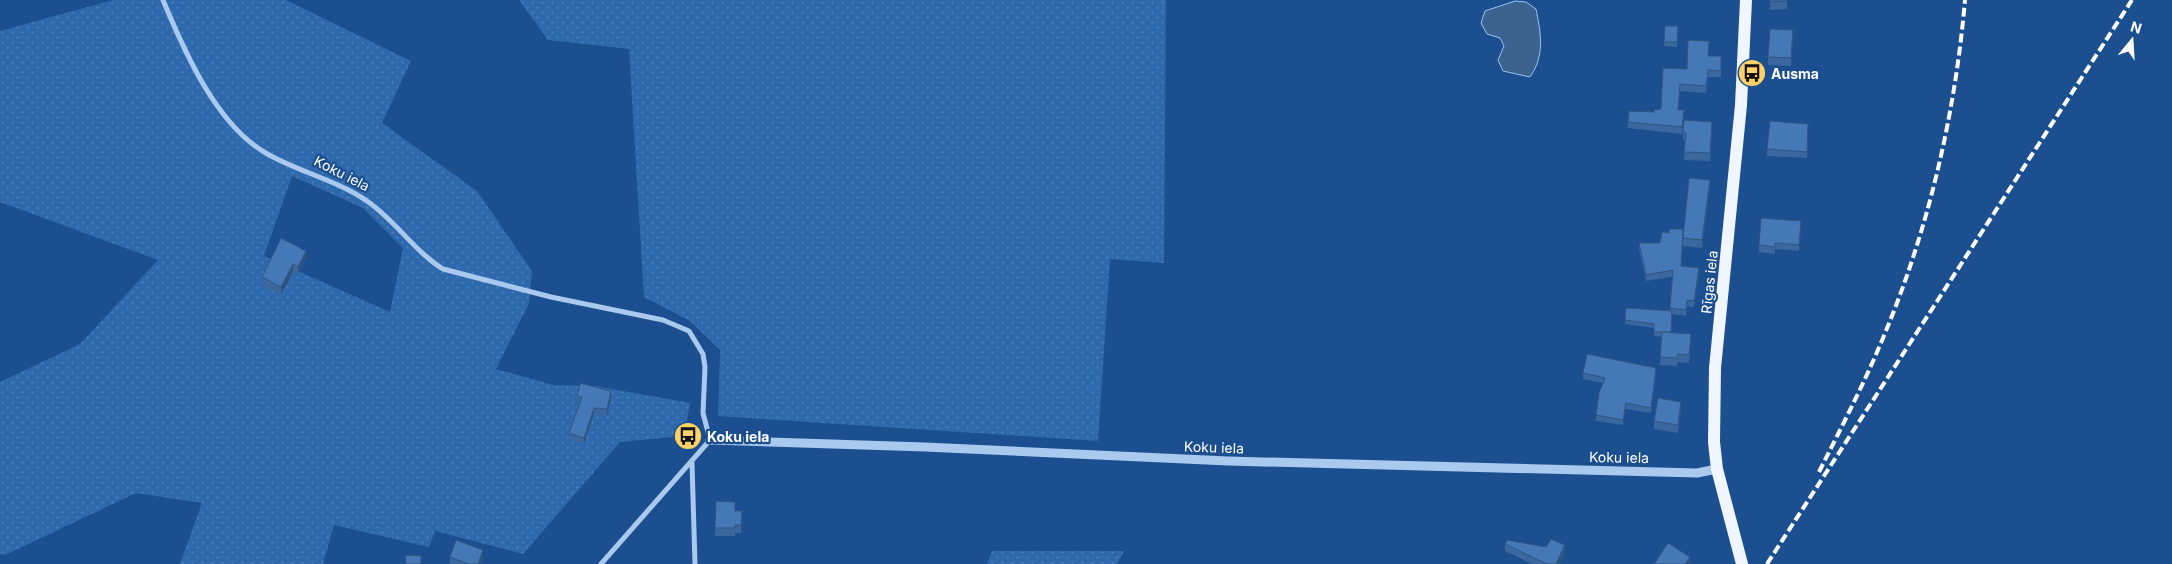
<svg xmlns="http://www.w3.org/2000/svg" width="2172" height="564" viewBox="0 0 2172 564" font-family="Inter,sans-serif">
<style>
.garden{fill:url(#garden-dots);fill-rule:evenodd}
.water{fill:#3c6290;stroke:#9cc4f0}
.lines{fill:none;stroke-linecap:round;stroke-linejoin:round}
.minor{stroke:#a9c9ee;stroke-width:5}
.tertiary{stroke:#a9c9ee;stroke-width:9}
.primary{stroke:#f0f6ff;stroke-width:12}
.rail{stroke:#fff;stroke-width:4;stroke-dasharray:9 4;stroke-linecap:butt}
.wall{fill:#3a679d}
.shaded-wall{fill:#305480}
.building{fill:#4478b7;stroke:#305480}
.labels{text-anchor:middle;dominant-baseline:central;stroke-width:4.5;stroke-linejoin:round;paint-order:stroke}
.poi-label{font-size:14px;font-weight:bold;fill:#fff;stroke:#1b4f8f;text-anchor:start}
.street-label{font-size:14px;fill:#fff;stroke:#1b4f8f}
</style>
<defs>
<pattern id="garden-dots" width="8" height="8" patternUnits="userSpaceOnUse" patternTransform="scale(1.25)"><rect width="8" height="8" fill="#2e69ad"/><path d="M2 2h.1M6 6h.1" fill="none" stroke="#4d80b9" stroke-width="1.8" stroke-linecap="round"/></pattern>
</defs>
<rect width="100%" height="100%" fill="#1b4f8f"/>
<g class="garden">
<path d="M 113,0 L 286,0 L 411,61 L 382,123 L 477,191 L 532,271 L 529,303 L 496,369 L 553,385 L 595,386 L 690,403 L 684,436 L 620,442 L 523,554 L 435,531 L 429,547 L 334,525 L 323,564 L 180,564 L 202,503 L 136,493 L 5,555 L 0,554 L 0,382 L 80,344 L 158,260 L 0,202 L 0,31 ZM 292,176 L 363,208 L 403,248 L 390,312 L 264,256 Z"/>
<path d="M 519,0 L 1166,0 L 1164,263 L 1110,259 L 1098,441 L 718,416 L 720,350 L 690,321 L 644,297 L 629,49 L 548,40 Z"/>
<path d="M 992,551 L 1124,551 L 1117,564 L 987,564 Z"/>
</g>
<path class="water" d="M 1515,1 L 1526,2 L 1536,9 C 1541,33 1545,56 1530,77 L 1503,71 L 1498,60 L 1504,46 L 1500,38 L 1487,34 L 1481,23 L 1485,11 Z"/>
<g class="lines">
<g class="minor">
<path d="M 163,0 C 185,53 218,129 271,156 C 303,173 338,181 367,201 C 396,221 414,251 443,269 L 551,297 L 663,320 L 689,331 L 703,354 L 705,367 L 703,413 L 710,440 L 601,564"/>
<path d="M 692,463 L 695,564"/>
</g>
<path class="tertiary" d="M 710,440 L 925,447 L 1228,461 L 1697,473 L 1717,469"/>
<path class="primary" d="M 1742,564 L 1717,469 L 1714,442 L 1715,368 L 1741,105 L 1746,0"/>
<g class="rail">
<path d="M 1819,472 C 1841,428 1864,384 1883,338 C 1928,231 1955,116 1965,0"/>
<path d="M 1767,564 L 2132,0"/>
</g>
</g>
<g class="wall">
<path d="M 1770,0 L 1787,0 L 1787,9 L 1770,10 Z"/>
<path d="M 1665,26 L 1678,30 L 1677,47 L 1664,46 Z"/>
<path d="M 1793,38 L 1791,66 L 1768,65 L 1768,57 Z"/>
<path d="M 1708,56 L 1721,56 L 1721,77 L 1708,77 L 1706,93 L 1680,91 L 1678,110 L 1684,117 L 1682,134 L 1628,128 L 1628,122 L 1661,109 L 1687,69 Z"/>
<path d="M 1808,124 L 1807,158 L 1767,156 L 1767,149 Z"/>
<path d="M 1712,130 L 1710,161 L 1684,160 L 1685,141 L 1683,140 L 1683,132 Z"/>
<path d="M 1710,188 L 1702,248 L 1683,246 L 1683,239 L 1681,266 L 1699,274 L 1694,307 L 1687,306 L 1686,316 L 1672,314 L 1671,332 L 1691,341 L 1689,363 L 1678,362 L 1677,366 L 1660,365 L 1662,337 L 1654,336 L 1654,328 L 1625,324 L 1626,308 L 1670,311 L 1672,277 L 1646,281 L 1639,249 L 1639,243 L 1660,243 L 1683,238 Z"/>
<path d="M 1801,228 L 1799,251 L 1775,249 L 1775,254 L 1759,252 L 1759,245 Z"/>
<path d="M 306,258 L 298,274 L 293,272 L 281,295 L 262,285 L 262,277 Z"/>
<path d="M 1583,373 L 1656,374 L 1651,413 L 1626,409 L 1623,425 L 1596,421 L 1596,415 L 1603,383 L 1583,379 Z"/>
<path d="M 577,396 L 611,397 L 607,416 L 594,414 L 584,444 L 569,439 L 569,433 L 580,402 L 577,402 Z"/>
<path d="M 1681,410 L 1678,433 L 1654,429 L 1654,421 Z"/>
<path d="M 716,501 L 735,511 L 742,511 L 741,533 L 735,533 L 735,536 L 715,536 Z"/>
<path d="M 1505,544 L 1565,552 L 1559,564 L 1532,564 L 1505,551 Z"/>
<path d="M 450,557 L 483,558 L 481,564 L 450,564 Z"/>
</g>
<g class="shaded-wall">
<path d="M 1710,180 L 1710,188 L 1702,248 L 1702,240 Z"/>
<path d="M 306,251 L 306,258 L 298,274 L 298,267 Z"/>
<path d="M 293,264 L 293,272 L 281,295 L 281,287 Z"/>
<path d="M 1699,268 L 1699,274 L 1694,307 L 1694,301 Z"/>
<path d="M 1656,368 L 1656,374 L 1651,413 L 1651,408 Z"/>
<path d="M 611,391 L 611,397 L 607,416 L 607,409 Z"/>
<path d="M 1681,402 L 1681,410 L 1678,433 L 1678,425 Z"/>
<path d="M 1626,403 L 1626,409 L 1623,425 L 1623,420 Z"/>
<path d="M 594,408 L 594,414 L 584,444 L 584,438 Z"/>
<path d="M 1565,545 L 1565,552 L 1559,564 L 1556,564 Z"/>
<path d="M 483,550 L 483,558 L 481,564 L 478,564 Z"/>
<path d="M 1690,557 L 1690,564 L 1685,564 Z"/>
</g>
<g class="building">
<path d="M 1770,0 L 1787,0 L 1787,1 L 1770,2 Z"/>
<path d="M 1665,26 L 1678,26 L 1677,42 L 1664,42 Z"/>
<path d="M 1770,29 L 1793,30 L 1791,58 L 1768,57 Z"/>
<path d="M 1688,40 L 1709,41 L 1708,56 L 1721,56 L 1721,71 L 1708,70 L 1706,86 L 1680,84 L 1678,110 L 1684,110 L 1682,127 L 1628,122 L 1629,111 L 1654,112 L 1654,110 L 1661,109 L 1663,68 L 1687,69 Z"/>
<path d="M 1684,120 L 1712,122 L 1710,153 L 1684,152 L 1686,133 L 1683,132 Z"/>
<path d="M 1770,121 L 1808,124 L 1807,152 L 1767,149 Z"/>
<path d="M 1689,178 L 1710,180 L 1702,240 L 1683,238 Z"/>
<path d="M 1761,218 L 1801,221 L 1799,245 L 1775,243 L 1775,247 L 1759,245 Z"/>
<path d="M 1669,229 L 1683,229 L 1681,266 L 1699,268 L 1694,301 L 1687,300 L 1686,310 L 1670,308 L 1673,270 L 1646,275 L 1639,243 L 1660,243 L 1662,232 L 1669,233 Z"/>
<path d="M 281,238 L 306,251 L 298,267 L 293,264 L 281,287 L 262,277 Z"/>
<path d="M 1626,308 L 1672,311 L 1671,332 L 1654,332 L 1654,324 L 1625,320 Z"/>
<path d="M 1662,332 L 1691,334 L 1689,355 L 1678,354 L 1677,358 L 1660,357 Z"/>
<path d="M 1587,354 L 1656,368 L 1651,408 L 1626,403 L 1623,420 L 1596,415 L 1599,393 L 1605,378 L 1583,373 Z"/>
<path d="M 580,383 L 611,391 L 607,409 L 594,408 L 584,438 L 569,433 L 582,397 L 577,396 Z"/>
<path d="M 1658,398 L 1681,402 L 1678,425 L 1654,421 Z"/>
<path d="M 716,501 L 735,502 L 735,511 L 742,511 L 741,525 L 735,525 L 735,528 L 715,528 Z"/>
<path d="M 1551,539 L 1565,545 L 1556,564 L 1547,564 L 1505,544 L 1507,540 L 1546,547 Z"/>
<path d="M 456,540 L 483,550 L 478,564 L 468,564 L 450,557 Z"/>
<path d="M 1668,543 L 1690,557 L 1685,564 L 1654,564 Z"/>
<path d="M 405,555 L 421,556 L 421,564 L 406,564 Z"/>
</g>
<defs>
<symbol id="bus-disc" viewBox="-11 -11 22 22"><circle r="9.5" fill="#ffd166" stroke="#1b4f8f"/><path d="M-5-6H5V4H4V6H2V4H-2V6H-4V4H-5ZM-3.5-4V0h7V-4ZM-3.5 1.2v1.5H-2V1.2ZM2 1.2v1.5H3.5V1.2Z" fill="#111"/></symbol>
</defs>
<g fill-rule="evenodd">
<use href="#bus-disc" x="1736" y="57" width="32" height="32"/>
<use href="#bus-disc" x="672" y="420" width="32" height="32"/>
</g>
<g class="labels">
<g class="poi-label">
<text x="1771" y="73">Ausma</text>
<text x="707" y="436">Koku iela</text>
</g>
<g class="street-label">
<text transform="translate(342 173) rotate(27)">Koku iela</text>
<text transform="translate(1709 282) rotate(-84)">Rīgas iela</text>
<text transform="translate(1214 447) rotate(2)">Koku iela</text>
<text transform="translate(1619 457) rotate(1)">Koku iela</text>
</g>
</g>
<g transform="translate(2132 40) rotate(18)" stroke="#1b4f8f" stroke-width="4" paint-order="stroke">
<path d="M0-4L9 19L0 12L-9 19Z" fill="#ffffff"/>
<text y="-8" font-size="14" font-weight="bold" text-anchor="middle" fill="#ffffff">N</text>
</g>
</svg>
